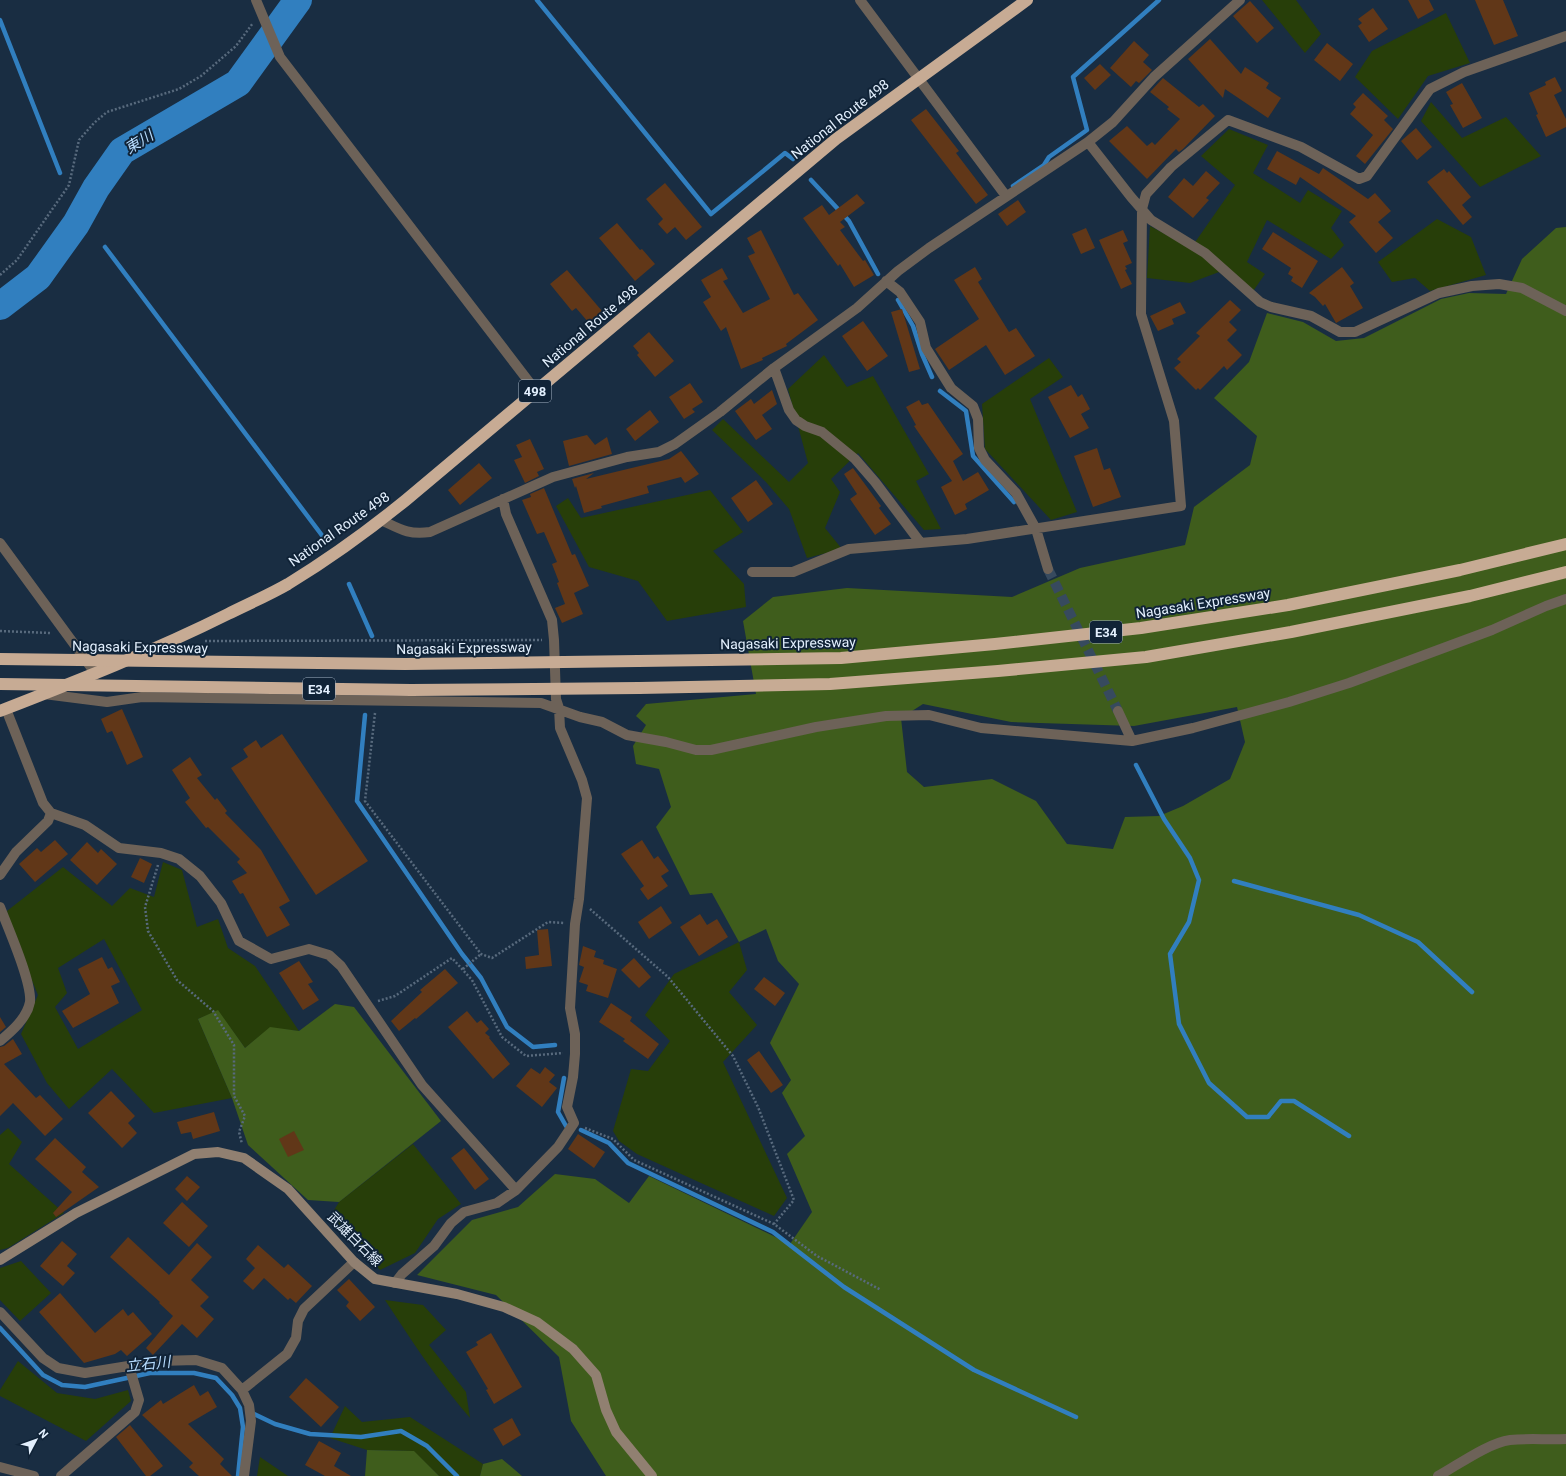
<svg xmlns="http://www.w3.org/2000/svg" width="1566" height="1476" viewBox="0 0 1566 1476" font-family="Roboto,'Noto Sans JP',sans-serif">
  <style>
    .green { fill: #273e09; fill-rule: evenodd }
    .forest { fill: #3f5d1c; fill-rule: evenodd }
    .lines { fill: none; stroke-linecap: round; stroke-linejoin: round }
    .stream { stroke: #317fbf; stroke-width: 4.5 }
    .river { stroke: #317fbf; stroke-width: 28 }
    .building { fill: #613718 }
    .street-tunnel { stroke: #374a5e; stroke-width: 10; stroke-dasharray: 10 5; stroke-linecap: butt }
    .path { stroke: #586a7d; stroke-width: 2.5; stroke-dasharray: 2 2; stroke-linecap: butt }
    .street { stroke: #6d6258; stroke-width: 10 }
    .secondary { stroke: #918071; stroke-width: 10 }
    .highway { stroke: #c7ab94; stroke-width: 12 }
    .highway-bridge { stroke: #c7ab94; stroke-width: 12 }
    .labels { text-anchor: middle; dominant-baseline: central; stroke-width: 4; stroke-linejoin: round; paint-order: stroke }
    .shield { fill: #102337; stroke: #a3b2c2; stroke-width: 1 }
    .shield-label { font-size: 13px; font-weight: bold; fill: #e2effd }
    .street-label { font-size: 14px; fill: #e2effd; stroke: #102337 }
    .water-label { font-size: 15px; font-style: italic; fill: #b6dbfd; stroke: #102337 }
  </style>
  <rect width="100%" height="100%" fill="#192d42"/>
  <!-- green -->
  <path class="green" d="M1262,0H1296L1321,34L1305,53Z
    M1446,13L1470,63L1428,76L1398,119L1355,77L1372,51Z
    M1431,102L1462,138L1506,117L1541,156L1480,187L1421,121Z
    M1229,129L1268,145L1253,173L1300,203L1308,190L1342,211L1331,228L1344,245L1331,259L1267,220L1247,262L1265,274L1249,297L1219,272L1190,283L1147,278L1150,226L1191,248L1235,185L1201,156Z
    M1437,219L1471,237L1486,275L1430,291L1415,278L1392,282L1378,262Z
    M824,355L847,387L873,376L929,474L916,481L941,529L924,530L858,453L831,479L840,492L825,528L842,549L807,558L789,509L766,482L712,430L723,419L789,482L808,463L788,389Z
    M1049,358L1063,377L1030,399L1077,512L1051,520L985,449L982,404Z
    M710,490L743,532L713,551L744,584L746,607L667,621L638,581L589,567L556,506L568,498L581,518Z
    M163,862L182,870L197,927L218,919L228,948L255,966L299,1031L270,1028L245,1048L218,1011L198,1019L232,1098L154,1113L112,1069L69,1109L47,1083L21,1034L38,995L11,930L7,911L63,867L112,906L130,888L154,897ZM104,939L142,1010L78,1049L55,1007L67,993L58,968Z
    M739,942L747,970L729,992L757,1025L723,1062L787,1198L774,1216L637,1154L619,1141L613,1131L631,1069L648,1071L670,1041L645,1015L674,974Z
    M8,1128L22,1142L9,1164L64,1213L8,1248L0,1250V1135Z
    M413,1144L461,1204L438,1219L415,1253L380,1270L330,1217L339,1202Z
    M21,1261L51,1293L20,1321L0,1300V1268Z
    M385,1300L423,1305L446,1330L429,1345L466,1392L470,1418C438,1381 411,1340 385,1300Z
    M18,1361L57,1393L95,1399L128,1390L131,1401L86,1441L0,1396V1390Z
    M345,1406L362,1422L410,1417L483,1464L480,1476H439L413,1451L367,1450L330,1438Z
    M260,1457L288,1476H257Z"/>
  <!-- forest -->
  <path class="forest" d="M1566,227V1476H606L571,1421L559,1357L496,1295L417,1275L472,1220L518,1207L555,1174L595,1179L629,1203L649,1176L790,1244L812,1212L787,1154L805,1136L782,1093L791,1080L770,1043L799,984L778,961L766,929L739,942L712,893L690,895L656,827L671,807L659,769L636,764L633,746L646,725L636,716L646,704L756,694L743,621L773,597L847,588L1012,597L1080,568L1185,545L1194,507L1250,465L1257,436L1214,398L1249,362L1267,313L1303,322L1336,341L1364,338L1441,299L1469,293L1506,294L1522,259L1556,228ZM923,704L1011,722L1134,726L1237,707L1245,742L1230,779L1183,806L1159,816L1125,817L1113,849L1067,844L1036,801L992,779L924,787L907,772L901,718Z
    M335,1004L354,1007L441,1121L339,1202L308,1200L248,1145L232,1098L198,1019L218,1010L245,1048L270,1027L299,1031Z
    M367,1450L414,1451L439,1476H365Z
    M502,1459L522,1476H480L483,1464Z"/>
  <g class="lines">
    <!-- stream -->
    <path class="stream" d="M537,0L711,214L785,153L793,159
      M0,20L60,173
      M811,180L849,221L878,274
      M1013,186L1044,165L1049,157L1087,130L1073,77L1159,0
      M105,247L327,542
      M898,300L913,326L922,354L932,377
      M940,391L966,411L973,456L1014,502
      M349,584L372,636
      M365,715L357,801L462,954L481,978L507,1027L533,1047L555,1045
      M1136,765L1164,819L1190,858L1199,880L1189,922L1170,954L1179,1024L1209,1083L1247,1117H1268L1281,1101H1294L1349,1136
      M1234,881L1359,915L1418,942L1472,992
      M564,1078L558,1112L566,1126
      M581,1130L609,1143L628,1163L773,1232L844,1287L974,1370L1076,1417
      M0,1328L43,1375L62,1385L85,1387L150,1373H194L216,1378L232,1395L240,1408L243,1427L238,1476
      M250,1412L275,1424L310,1434L361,1437L401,1431L427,1446L457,1476"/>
    <!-- river -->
    <path class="river" d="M0,306L38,277L76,224L96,188L122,151L238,83L298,0"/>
  </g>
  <!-- building -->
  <path class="building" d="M1408,0H1429L1434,10L1418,19Z
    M1475,0H1503L1518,36L1494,45Z
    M1250,1L1274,28L1257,43L1233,16Z
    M1373,8L1388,29L1369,42L1358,26L1362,23L1358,19Z
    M1210,39L1241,74L1245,67L1269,83L1266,88L1281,98L1268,118L1225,89L1223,98L1188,59Z
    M1134,41L1149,55L1143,62L1152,70L1139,83L1136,81L1131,87L1110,68Z
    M1327,43L1353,64L1340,81L1314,60Z
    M1100,64L1111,75L1095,90L1084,78Z
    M1555,77L1562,91L1554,95L1566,119V127L1546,137L1536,115L1538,114L1529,93L1546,85L1545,82Z
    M1163,78L1199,107L1203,104L1215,116L1183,149L1179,152L1176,149L1147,179L1109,141L1127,126L1147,146L1152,142L1155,145L1180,119L1167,109L1169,107L1150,92Z
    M1462,83L1482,118L1463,128L1450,105L1453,104L1446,92Z
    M1363,93L1388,116L1384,120L1393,129L1365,164L1356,156L1373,135L1350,114L1356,107L1353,104Z
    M926,109L959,151L956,153L988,195L976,204L911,120Z
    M1416,128L1432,147L1417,160L1401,141Z
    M1277,151L1319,174L1323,168L1368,199L1375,193L1391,211L1378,222L1393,238L1376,253L1349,222L1356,216L1300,177L1296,185L1267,169Z
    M1444,169L1447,173L1449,171L1471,197L1462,205L1472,217L1463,225L1427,182Z
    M1206,171L1220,183L1206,198L1209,200L1193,218L1168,197L1184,178L1193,186Z
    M665,183L702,227L686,240L675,227L667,234L658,224L663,219L646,199Z
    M857,194L865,203L840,222L845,227L840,230L863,261L865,260L874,275L854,287L840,264L838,266L803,218L822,205L829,215Z
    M1018,200L1026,212L1007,226L998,214Z
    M617,223L640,250L642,249L655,264L635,281L599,238Z
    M1086,228L1095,248L1081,254L1072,234Z
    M761,230L794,295L798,293L818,320L786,344L787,346L762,358L763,360L741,369L726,327L721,331L703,302L711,297L701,280L722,268L728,279L723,281L743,313L770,299L748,256L755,253L747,238Z
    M1123,230L1128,241L1123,243L1132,263L1125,266L1127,269L1125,270L1132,284L1121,289L1099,240Z
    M1273,232L1318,261L1302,288L1291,281L1293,277L1288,274L1291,268L1262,249Z
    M975,267L982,279L978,282L1009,332L1016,328L1035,356L1005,375L986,345L949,370L935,349L979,319L954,280Z
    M1342,267L1354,283L1350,286L1363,308L1336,323L1325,304L1323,306L1315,297L1309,293Z
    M567,270L602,311L589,323L576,308L572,311L550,284Z
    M1230,300L1241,310L1229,322L1237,330L1227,340L1242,355L1227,370L1224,366L1200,390L1198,388L1196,390L1174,368L1181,362L1177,359L1200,336L1196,333Z
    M1180,302L1186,313L1172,319L1174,324L1158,331L1150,316Z
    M902,309L920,369L909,372L891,312Z
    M863,321L888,356L867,371L842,336Z
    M649,332L674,361L655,377L637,355L639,353L633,346Z
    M690,383L703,402L692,409L695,412L684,419L669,397Z
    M1071,385L1078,397L1082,394L1090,409L1081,414L1089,428L1070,438L1048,397Z
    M772,390L777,404L762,415L772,429L756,440L735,411L751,399L754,404Z
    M919,400L922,405L928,403L963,454L953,461L963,481L978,472L989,490L965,504L967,509L955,515L941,487L952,481L914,426L916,425L906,407Z
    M650,410L659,422L635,441L626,429Z
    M587,435L595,445L607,437L612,454L569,466L563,441Z
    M530,439L544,469L537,472L539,476L525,483L514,460L522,457L516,445Z
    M1097,448L1104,470L1110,468L1121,497L1093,507L1074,456Z
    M681,451L699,474L685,483L681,477L647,486L649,493L601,506L602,508L584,513L576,486L575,488L572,479L594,473L586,479L669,459Z
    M479,463L492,478L460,505L448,490Z
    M853,468L881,506L879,508L891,524L875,535L850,499L857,494L844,474Z
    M756,480L773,504L748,522L731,498Z
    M544,488L572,555L575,554L589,586L574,593L583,614L562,623L555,608L565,604L557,583L559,582L552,564L557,562L544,532L537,534L522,500L531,497L530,494Z
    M122,709L143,757L127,765L112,731L107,733L101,719Z
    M282,734L368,861L316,895L231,768L248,757L243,749L256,740L261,748Z
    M190,757L202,775L197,778L215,800L217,798L227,811L225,813L261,850L290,901L279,907L290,925L267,937L243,893L240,894L232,881L247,873L237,862L240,859L208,827L206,828L185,802L190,798L172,770Z
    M55,840L68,854L35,882L19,864L37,848L41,852Z
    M642,840L654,859L658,856L669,871L661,876L668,886L648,900L640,889L644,886L621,854Z
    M87,842L98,853L101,849L117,864L97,885L70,860Z
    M140,858L152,864L144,883L131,877Z
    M661,906L672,923L649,939L638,922Z
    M700,914L707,925L717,919L728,937L699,956L680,927Z
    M548,929L552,966L526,969L525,957L539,955L537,930Z
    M583,946L596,951L594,957L604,960L603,964L617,969L608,998L586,991L588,985L579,982L584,967L579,965Z
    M102,957L108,969L112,967L120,982L111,986L119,1003L73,1028L62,1011L90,994L78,969Z
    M634,958L651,977L639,988L621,970Z
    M299,961L313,982L308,984L319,1000L303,1010L279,973Z
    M445,969L458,983L416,1019L415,1018L399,1031L391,1021L422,992L420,990Z
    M764,977L785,993L775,1006L754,989Z
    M611,1003L632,1017L630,1021L659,1044L648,1059L623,1041L625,1039L599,1022Z
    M467,1011L477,1023L481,1020L489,1029L485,1033L490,1037L489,1038L510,1064L493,1079L448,1027Z
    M0,1017L6,1027L0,1032Z
    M13,1039L22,1054L4,1064L36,1098L40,1095L63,1119L45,1136L13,1103L0,1116V1047L4,1046Z
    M759,1051L783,1085L771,1093L747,1060Z
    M545,1067L555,1075L549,1082L557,1088L542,1107L516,1086L531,1068L540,1074Z
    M111,1091L135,1116L128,1123L137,1133L122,1148L88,1113Z
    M214,1112L220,1131L193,1139L191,1132L181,1134L177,1122Z
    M294,1131L304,1150L288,1157L279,1139Z
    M578,1134L605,1152L594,1168L568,1149Z
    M55,1138L86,1167L82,1172L99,1187L56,1217L53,1213L72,1192L35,1159Z
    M464,1148L489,1179L475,1190L451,1158Z
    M187,1176L200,1187L187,1201L175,1189Z
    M182,1202L208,1226L189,1247L163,1223Z
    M128,1237L169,1275L197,1243L212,1257L191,1280L209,1297L200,1306L214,1319L197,1338L182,1324L153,1355L146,1348L173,1316L159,1303L160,1302L110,1257Z
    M62,1241L77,1254L67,1266L75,1273L63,1286L40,1266Z
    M258,1245L284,1268L288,1264L312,1286L296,1303L290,1298L288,1300L264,1278L253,1290L243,1281L255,1268L246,1259Z
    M349,1279L375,1307L360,1321L346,1306L349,1302L337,1290Z
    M60,1293L95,1333L123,1309L128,1316L133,1312L152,1334L127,1356L121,1350L115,1354L84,1363L39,1312Z
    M491,1333L522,1387L494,1404L486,1390L488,1389L466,1352L478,1345L476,1342Z
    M306,1378L339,1407L321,1427L289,1397Z
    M194,1385L200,1396L208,1391L217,1407L188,1424L224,1459L220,1464L232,1476H199L189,1467L193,1463L142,1415L161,1400L163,1404Z
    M512,1418L521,1435L503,1446L493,1429Z
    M130,1425L163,1466L150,1476H146L116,1437Z
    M319,1441L341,1453L334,1466L351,1476H325L305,1465Z"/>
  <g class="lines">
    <!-- street-tunnel -->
    <path class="street-tunnel" d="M1048,569L1118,711"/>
    <!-- path -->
    <path class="path" d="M0,275L17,260L69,185L79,140L94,123L107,112L179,89L201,76L236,46L253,23
      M0,631L50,633
      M205,641L542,640
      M375,713L365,801L481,954L492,958L548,922L564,923
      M158,865L145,907L148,931L177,980L213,1011L234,1045V1096L245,1116L239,1132L242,1144
      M590,909L668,977L733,1056L758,1107L794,1200L774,1224
      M463,969L481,954
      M378,1001L395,996L452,958L472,980L502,1037L526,1056L563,1053
      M585,1128L613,1139L634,1160L774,1224L817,1256L881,1290"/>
    <!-- street -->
    <path class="street" d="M256,0L280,57L536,391
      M860,0L1006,196
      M1088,142L1131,197L1151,220L1205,253L1260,302L1271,307L1311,316L1340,332H1355L1439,293L1472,286L1499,284L1522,288L1566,311
      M886,281L900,292L920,322L926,348L951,388L973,406L978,419L979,448L985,460L1016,493L1036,529L1048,569
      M774,368L789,410L796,420L805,426L822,432L855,459L875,482L920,542
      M381,520C400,529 408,535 430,532L553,477L627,457L659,452L675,444L720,412L774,368L857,308L898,271L929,248L1088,142L1113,122L1154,77L1240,0
      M0,543L96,674
      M752,572H793L849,549L967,539L1181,506L1174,421L1141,314L1142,209L1146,194L1171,167L1228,120L1301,147L1359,179L1367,176L1430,89L1464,72L1566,36
      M44,694L107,702L142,697L541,703L580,717L602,722L627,735L666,742L696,750H711L816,727L886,716L929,715L981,728L1132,741L1193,728L1289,702L1349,683L1492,630L1546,606L1566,599
      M1118,711L1132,741
      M51,813L85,825L119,848L161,853L179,859L200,876L221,903L239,941L271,959L309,949L329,955L341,966L422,1085L516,1190
      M0,875L16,852L48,821L51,813L43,803L6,709
      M0,907C8,928 32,982 30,1002C27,1018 12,1031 0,1041
      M395,1283L402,1274L434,1246L451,1223L464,1212L497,1203L516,1190L558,1147L574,1123L567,1107L573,1077L575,1054V1034L570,1008L575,924L579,899L587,798L582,780L560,728L559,708L556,699L554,640L552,620L506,514L503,499
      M0,1312L43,1358L58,1368L85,1373L159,1361L196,1360L222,1368L242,1390L287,1354L296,1338L298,1321L304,1309L354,1262
      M242,1390L249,1405L251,1421L244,1476
      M0,1467L34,1476
      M61,1476L135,1412L139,1400L129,1366
      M1438,1476C1458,1465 1488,1443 1510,1440C1529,1438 1547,1440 1566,1439"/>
    <!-- secondary -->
    <path class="secondary" d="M0,1260L76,1213L194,1154L218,1152L244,1158L288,1189L354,1262L375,1279L457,1294L504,1307L537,1322L573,1349L596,1375L606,1410L616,1432L652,1476"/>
    <!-- highway -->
    <path class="highway" d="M638,661L841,658L995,644L1141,628L1288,605L1460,570L1566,544
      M639,688L830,684L998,671L1146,657L1291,632L1470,596L1566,572
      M0,711C77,681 154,651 228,614C248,604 269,595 288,584C329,559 369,530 406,500L836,139L1027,0"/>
    <!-- highway-bridge -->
    <path class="highway-bridge" d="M0,659L405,664L638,661
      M0,684L411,690L639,688"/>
  </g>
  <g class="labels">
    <!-- shield labels -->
    <g class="shield">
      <rect x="519" y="380" width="32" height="22" rx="3"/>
      <rect x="1090" y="621" width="32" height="22" rx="3"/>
      <rect x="303" y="678" width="32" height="22" rx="3"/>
    </g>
    <g class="shield-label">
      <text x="535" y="391">498</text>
      <text x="1106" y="632">E34</text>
      <text x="319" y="689">E34</text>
    </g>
    <!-- street labels -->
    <g class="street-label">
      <text transform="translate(840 119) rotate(-38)">National Route 498</text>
      <text transform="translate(590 326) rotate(-40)">National Route 498</text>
      <text transform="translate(339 529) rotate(-35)">National Route 498</text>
      <text transform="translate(1203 603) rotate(-9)">Nagasaki Expressway</text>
      <text transform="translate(788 643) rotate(-1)">Nagasaki Expressway</text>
      <text transform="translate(140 647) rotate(1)">Nagasaki Expressway</text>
      <text transform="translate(464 648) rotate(-1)">Nagasaki Expressway</text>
      <text transform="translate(355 1239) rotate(45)">武雄白石線</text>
    </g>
    <!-- water labels -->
    <g class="water-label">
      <text transform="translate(139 142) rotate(-32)">東川</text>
      <text transform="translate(148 1364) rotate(-6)">立石川</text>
    </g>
  </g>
  <!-- north arrow -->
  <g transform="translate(36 1440) rotate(49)" stroke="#102337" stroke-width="3" paint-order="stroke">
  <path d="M0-3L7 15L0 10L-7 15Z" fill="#e2effd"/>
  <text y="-6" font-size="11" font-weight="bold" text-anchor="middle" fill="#e2effd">N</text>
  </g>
</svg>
